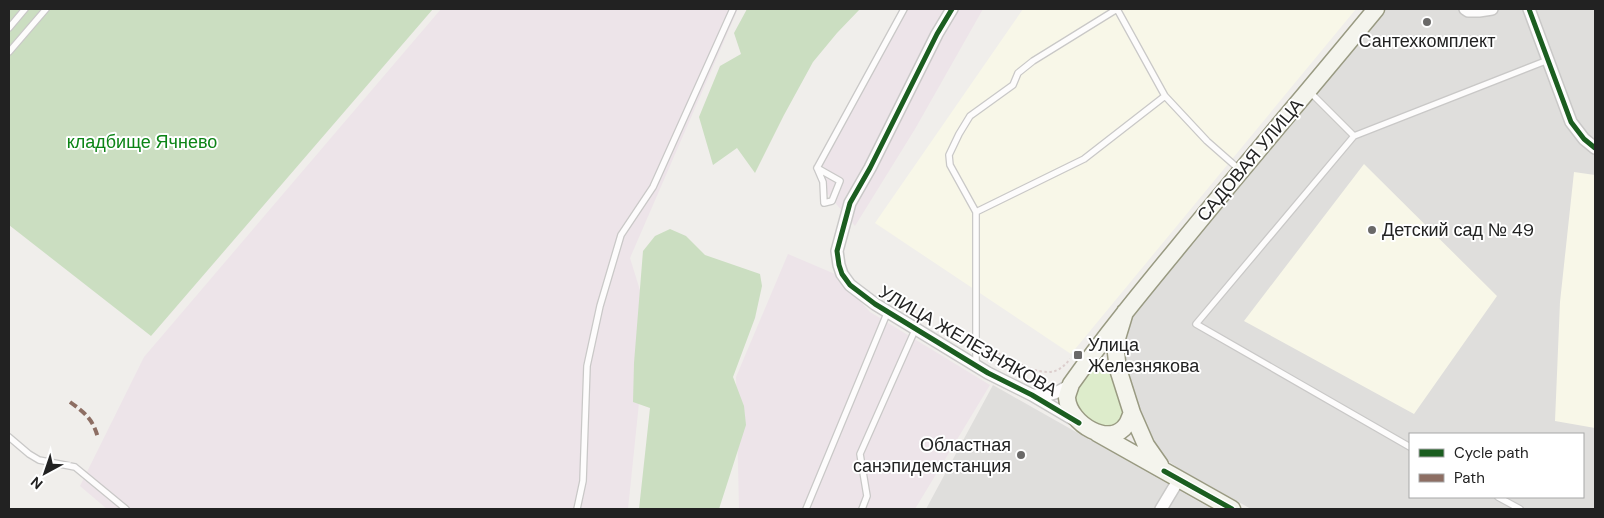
<svg xmlns="http://www.w3.org/2000/svg" width="1604" height="518" viewBox="0 0 1604 518" font-family="'DM Sans',sans-serif">
  <style>
    .residential { fill: #dfdedc; fill-rule: evenodd }
    .industrial { fill: #ede4e9 }
    .education { fill: #f8f7e8 }
    .grass { fill: #ddeccb }
    .forest { fill: #cbdec1 }
    .lines { fill: none; stroke-linecap: round; stroke-linejoin: round }
    .lane-casing { stroke: #c9c8c7; stroke-width: 8 }
    .street-casing { stroke: #c9c8c7; stroke-width: 14 }
    .secondary-casing { stroke: #999a82; stroke-width: 19 }
    .path { stroke: #dccecd; stroke-width: 2; stroke-dasharray: 2.5 2.5; stroke-linecap: butt }
    .lane { stroke: #fdfcfc; stroke-width: 5.5 }
    .street { stroke: #fdfcfc; stroke-width: 11 }
    .secondary { stroke: #f4f4ed; stroke-width: 16 }
    .quiet { stroke: #8d6e63; stroke-width: 4; stroke-dasharray: 8 4; stroke-linecap: butt }
    .cycleway-casing { stroke: #fff; stroke-width: 8 }
    .cycleway { stroke: #1b5e20; stroke-width: 5 }
    .poi-dot { fill: #6a6968; stroke: #fff; stroke-width: 2 }
    .labels { text-anchor: middle; dominant-baseline: central; stroke-width: 4; stroke-linejoin: round; paint-order: stroke }
    .poi-label { font-size: 18px; fill: #222; stroke: #fff; text-anchor: start }
    .park-label { font-size: 18px; fill: #0c8416; stroke: #fff }
    .street-label { font-size: 18px; fill: #222; stroke: #fff }
  </style>
  <rect width="100%" height="100%" fill="#f0eeeb"/>
  <!-- residential -->
  <path class="residential" d="M1381,9H1595V509H1251L1178,468L1154,451L1124,377L1122,342L1129,314ZM1410,434H1583V497H1410Z
    M993,385L1212,509H926Z"/>
  <!-- industrial -->
  <path class="industrial" d="M441,9H738L630,258L648,316L628,509H107L80,486L144,357Z
    M902,9H983L915,129L855,226L826,192L816,165L895,19Z
    M788,254L835,274L870,312L990,385L915,509H739L736,377Z"/>
  <!-- education -->
  <path class="education" d="M1023,9H1356L1071,354L875,223Z
    M1364,164L1497,296L1414,414L1244,321Z
    M1574,172L1595,175V428L1555,421L1560,302Z"/>
  <!-- grass -->
  <path class="grass" d="M1096,366H1103L1111,372L1125,413C1112,443 1072,419 1074,397C1074,390 1079,384 1082,379C1086,373 1089,369 1096,366Z"/>
  <!-- forest -->
  <path class="forest" d="M9,9H433L151,336L9,225Z
    M747,9H860L837,33L813,62L784,115L755,173L737,148L713,165L699,117L720,66L741,54L734,33Z
    M670,229L686,236L705,255L760,274L762,286L755,318L733,377L744,406L746,425L719,509H639L650,408L633,402L634,363L643,251L655,236Z"/>
  <g class="lines">
    <defs>
      <path id="lane" d="M9,28L25,9
        M9,52L46,9
        M1310,92L1354,136
        M817,168L904,9
        M817,168L840,181L832,201L824,203L823,182Z
        M976,212L950,165L949,155L959,134L970,116L1013,85L1018,73L1033,61L1117,9L1165,96L1207,141L1240,170
        M976,366V212L1084,159L1165,96
        M9,437L29,454L39,460L75,467L126,509
        M1410,447L1196,324L1354,136L1548,60
        M1498,497L1520,509
        M577,509L583,481L587,366L600,306L621,235L653,187L733,9
        M806,509L888,311
        M862,509L867,496L860,454L915,330"/>
      <path id="street" d="M952,9L937,34L870,168L850,203L837,251L839,265L842,274L850,285L875,304L988,373L1032,395L1076,421
        M1465,9L1468,11H1479L1492,9
        M1529,9L1571,122L1584,139L1595,148
        M1034,395C1051,396 1058,393 1071,384
        M1161,509L1179,479"/>
      <path id="secondary" d="M1125,312L1115,345L1118,369L1132,413C1130,416 1129,421 1127,424C1111,449 1069,424 1067,398C1067,394 1070,388 1071,384C1105,336 1142,291 1179,246C1244,166 1311,88 1376,9
        M1132,413L1146,445L1160,465
        M1097,433L1232,509"/>
    </defs>
    <!-- lane casing -->
    <use href="#lane" class="lane-casing"/>
    <!-- street casing -->
    <use href="#street" class="street-casing"/>
    <!-- secondary casing -->
    <use href="#secondary" class="secondary-casing"/>
    <!-- path -->
    <path class="path" d="M985,346C1003,355 1036,377 1055,371C1061,369 1066,364 1070,359"/>
    <!-- lane -->
    <use href="#lane" class="lane"/>
    <!-- street -->
    <use href="#street" class="street"/>
    <!-- secondary -->
    <use href="#secondary" class="secondary"/>
    <!-- quiet -->
    <path class="quiet" d="M70,402C85,413 93,419 98,438"/>
    <defs>
      <path id="cycleway" d="M952,9L937,34L870,168L850,203L837,251L839,265L842,274L850,285L875,304L988,373L1032,395L1079,423
        M1529,9L1571,122L1584,139L1595,148
        M1164,471L1232,509"/>
    </defs>
    <!-- cycleway casing -->
    <use href="#cycleway" class="cycleway-casing"/>
    <!-- cycleway -->
    <use href="#cycleway" class="cycleway"/>
  </g>
  <!-- markers -->
  <g class="poi-dot">
    <circle cx="1427" cy="22" r="5"/>
    <circle cx="1372" cy="230" r="5"/>
    <rect x="1073" y="350" width="10" height="10" rx="2.5"/>
    <circle cx="1021" cy="455" r="5"/>
  </g>
  <g class="labels">
    <!-- poi labels -->
    <g class="poi-label">
      <text x="1427" y="41" text-anchor="middle">Сантехкомплект</text>
      <text x="1382" y="230">Детский сад № 49</text>
      <text x="1088" y="345">Улица<tspan x="1088" dy="21">Железнякова</tspan></text>
      <text x="1011" y="445" text-anchor="end">Областная<tspan x="1011" dy="21">санэпидемстанция</tspan></text>
    </g>
    <!-- park labels -->
    <g class="park-label">
      <text x="142" y="142">кладбище Ячнево</text>
    </g>
    <!-- street labels -->
    <g class="street-label">
      <text transform="translate(1250 160) rotate(-50)">САДОВАЯ УЛИЦА</text>
      <text transform="translate(968 341) rotate(30)">УЛИЦА ЖЕЛЕЗНЯКОВА</text>
    </g>
  </g>
  <!-- border -->
  <rect width="1604" height="518" fill="none" stroke="#222222" stroke-width="20"/>
  <!-- legend -->
  <rect x="1409" y="433" width="175" height="65" fill="#ffffff" stroke="#a7a7a7"/>
  <rect x="1419" y="449" width="25" height="8" fill="#1b5e20" stroke="#a7a7a7"/>
  <text x="1454" y="458" font-size="15" fill="#222222">Cycle path</text>
  <rect x="1419" y="474" width="25" height="8" fill="#8d6e63" stroke="#a7a7a7"/>
  <text x="1454" y="483" font-size="15" fill="#222222">Path</text>
  <!-- north arrow -->
  <g transform="translate(45 473) rotate(220)" stroke="#ffffff" stroke-width="4" paint-order="stroke">
  <path d="M0-4L9 19L0 12L-9 19Z" fill="#222222"/>
  <text y="-8" font-size="14" font-weight="bold" text-anchor="middle" fill="#222222">N</text>
  </g>
</svg>
